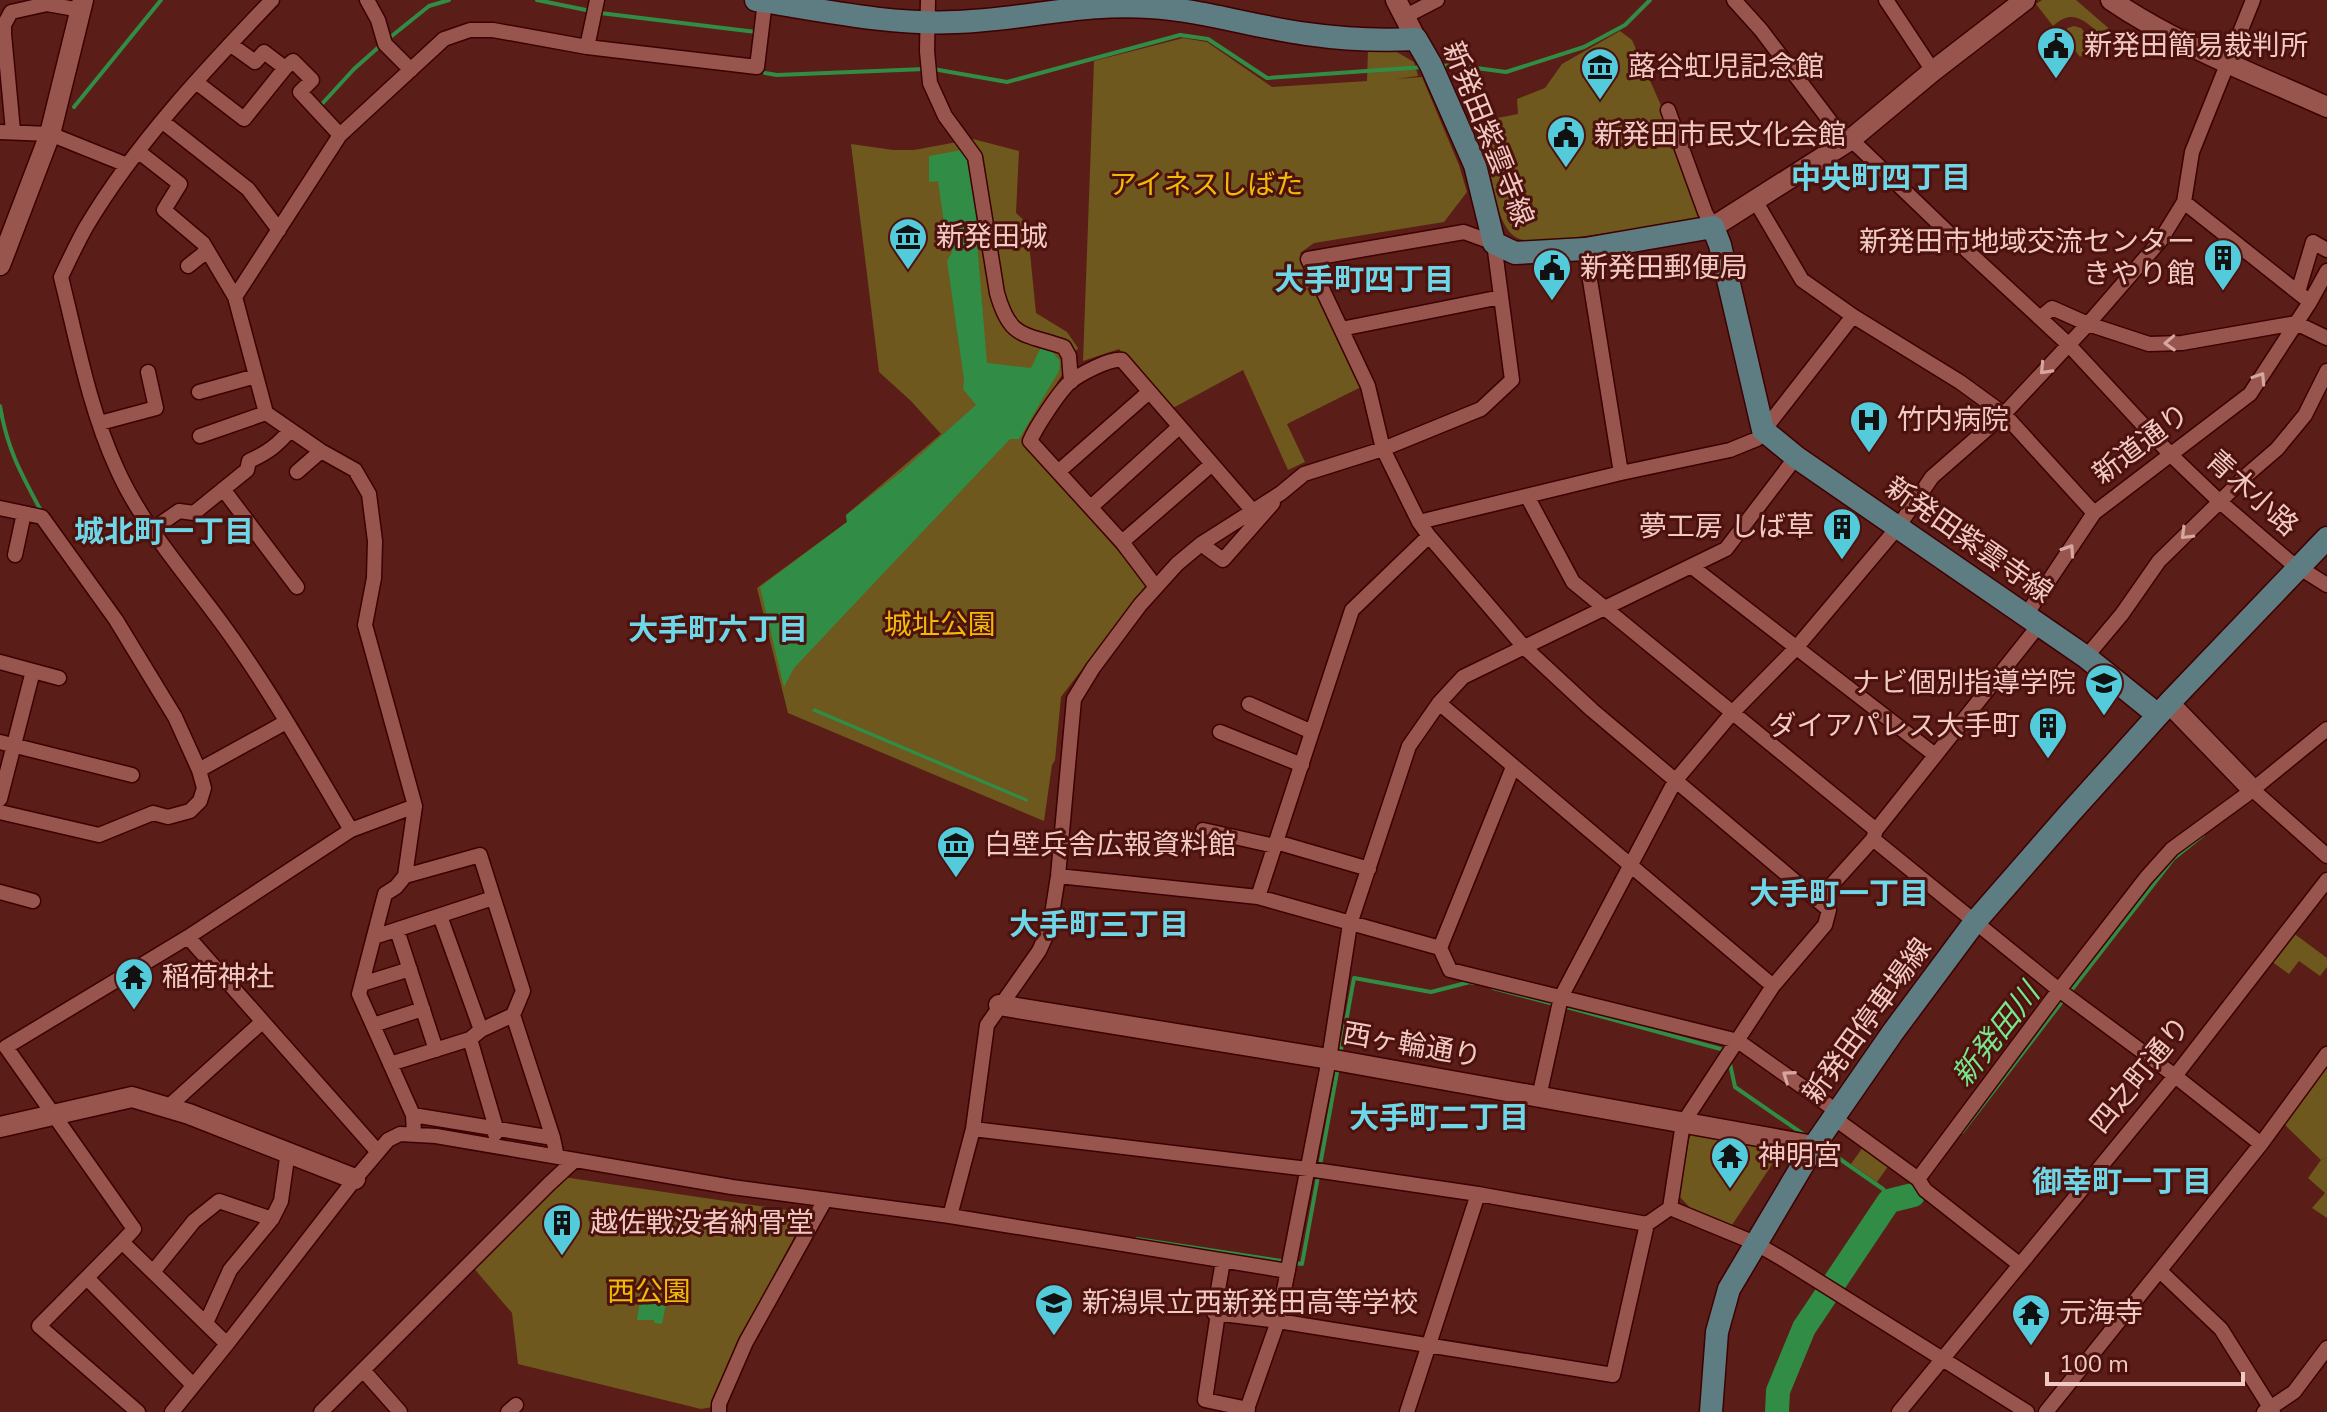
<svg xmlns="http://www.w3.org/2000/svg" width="2327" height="1412" viewBox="0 0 2327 1412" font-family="'Nunito Sans','Noto Sans JP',sans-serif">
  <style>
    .green { fill: #6e581d }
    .forest { fill: #6f581d }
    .water { fill: #318c46 }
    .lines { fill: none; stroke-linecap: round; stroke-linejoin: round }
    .stream { stroke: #318c46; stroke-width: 4 }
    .river { stroke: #318c46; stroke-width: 24 }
    .street-casing { stroke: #3c0102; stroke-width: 17 }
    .secondary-casing { stroke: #3c0102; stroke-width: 23 }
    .primary-casing { stroke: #3c0102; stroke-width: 25 }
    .street { stroke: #98554d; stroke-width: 14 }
    .secondary { stroke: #98554d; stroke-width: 20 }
    .primary { stroke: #5e7d82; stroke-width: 22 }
    .oneway { stroke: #d6a6a0 }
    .labels { text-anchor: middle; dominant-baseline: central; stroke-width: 6; stroke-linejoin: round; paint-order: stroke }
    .poi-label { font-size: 28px; fill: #f0c9c3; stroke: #4e120e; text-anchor: start }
    .street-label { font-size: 28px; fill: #f0c9c3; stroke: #4e120e }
    .park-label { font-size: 28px; fill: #efbb07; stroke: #4e120e }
    .neighbourhood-label { font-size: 30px; font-weight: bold; fill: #6dd7e7; stroke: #4e120e }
    .water-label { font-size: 30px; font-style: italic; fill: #76e88b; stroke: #4e120e }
  </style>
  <rect width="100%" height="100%" fill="#5a1d18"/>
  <!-- green -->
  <path class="green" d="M2042,0H2076L2113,32L2105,38C2086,23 2075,6 2053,26L2036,4Z
    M2074,26L2081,28L2095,45L2080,57L2064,36L2063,32L2068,28Z
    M1620,31L1632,40L1663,110L1701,219L1545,242C1534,242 1523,242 1514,236C1495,222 1492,176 1487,153L1491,152L1487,120L1518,114L1517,99L1545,88L1562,64Z
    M1183,38L1207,42L1272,87L1367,81L1368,49L1395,51L1414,62L1418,76L1396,79L1422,77L1459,165L1467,192L1444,222L1314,243L1300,253L1365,385L1287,424L1305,462L1288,470L1243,370L1173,408L1119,349L1083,361L1094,61Z
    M973,139L1019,151L1016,213L1027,223L1036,313L1067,332L1078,348L1022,441L1147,584L1061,697L1055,760L1052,765L1044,821L788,713L757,588L847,522L846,515L941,434L911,401L879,372L851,144L893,150H914Z
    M2292,932L2327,958V967L2320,976L2299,961L2289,974L2271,961Z
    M1863,1147L1889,1165L1877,1182L1851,1164Z
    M2327,1157V1218L2312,1208L2325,1193L2308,1178L2321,1160Z
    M563,1177L807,1213L749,1322L716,1395L713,1407L701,1409L518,1364L512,1313L472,1266Z"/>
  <!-- forest -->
  <path class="forest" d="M2327,1063V1157L2321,1160L2282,1122Z
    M1691,1130L1781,1151L1728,1231L1698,1216L1678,1195Z"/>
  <!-- water -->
  <path class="water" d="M962,150L969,161L981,238L977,243L987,363L1031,368L1041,347L1050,349L1060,361L1059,371L1019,439H1010L794,668L784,687L760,587L847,522L846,515L901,472L976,405L963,389L964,380L947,261L952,252L951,246L946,237L938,181L929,182V156Z
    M814,708L1028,799L1027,802L812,711Z
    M641,1294L657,1299L658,1297L667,1298L662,1324L654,1323V1320H637Z"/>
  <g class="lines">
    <!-- stream -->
    <path class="stream" d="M537,0L591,11
      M600,13L756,32
      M388,39L429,6L449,0
      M1441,66L1454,65L1506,72L1584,47L1625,25L1650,0
      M933,69L1007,82L1180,35L1208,39L1267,78L1424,67
      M765,73L777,75L925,69
      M321,105L354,69L381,45
      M74,107L161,0
      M0,406C7,448 20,472 40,509
      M1493,988L1554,1004
      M2070,992L2173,859L2203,835
      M1563,1006L1728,1051
      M1340,1055L1354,978L1431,992L1470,982L1473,983
      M1729,1059L1735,1087L1806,1136
      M1962,1132L2064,999
      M1824,1148L1883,1189L1889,1201
      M1913,1195L1920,1186
      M1137,1239L1302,1264L1338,1067"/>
    <!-- river -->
    <path class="river" d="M1777,1412L1778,1391L1804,1328L1889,1201L1913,1195"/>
    <defs>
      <path id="street" d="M272,0C205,70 136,143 86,227C77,243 69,260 61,277C77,341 89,408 117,469C144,530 195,584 233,639C276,700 313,766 351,830
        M367,0L378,20L385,44L411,70
        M928,0L927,51L930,83L945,116L975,157L997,293C1010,339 1023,333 1064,347L1069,356L1071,382
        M1734,0L1761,30L1833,125L1860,148L1962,246L2068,344L2171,455L2219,501L2289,561L2327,585
        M1886,0L1933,71
        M1404,17L1437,0
        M230,44L255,62L264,52L285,68L293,61L312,80L300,92L340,135
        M587,47L597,0
        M196,82L244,119L285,68
        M1668,110L1705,212L1713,227
        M163,122L248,189L279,230
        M13,131L4,34V25L11,12L47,4L81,10
        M0,132L50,134L127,165
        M139,152L180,184L164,210L203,243L235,297
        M1756,202L1802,280L1853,316L1960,382L2004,414L2094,513
        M2184,202L2310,302
        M1585,249L1621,473
        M188,266L207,251
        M2298,292L2313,242L2327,250
        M2040,318L2052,308L2088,324L2149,344L2182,343L2296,323L2327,338
        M1341,329L1501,297
        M199,392L256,376
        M100,423L156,408L148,372
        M200,436L266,413
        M297,472L321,451
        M1058,472L1149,392
        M223,489L297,587
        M1527,496L1573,582L1876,830
        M1091,507L1179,427
        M0,508L42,517L116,620L175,717L199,770L204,788L200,801L190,811L168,817L153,813L99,835L0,812
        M1419,522L1621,473L1730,450L1757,439L1853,316
        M153,529L179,511L194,513L247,470L249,461C267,453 278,445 290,430
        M1122,542L1212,464
        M1201,544L1223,560L1273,503
        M15,555L24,513
        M1691,566L1935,755
        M1156,587L1122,542L1030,441C1036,427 1059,392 1070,382C1080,374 1110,358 1122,360L1252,510
        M2026,615L2094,513L2250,394L2310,302L2327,271
        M2086,657L2122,614L2159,561L2248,474L2277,449L2305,415L2327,371
        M0,662L59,678
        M1439,703L1773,986
        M1249,704L1312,732
        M1220,732L1302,765
        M0,742L132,775
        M199,770L286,722
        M2252,789L2327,856
        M0,799L33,671
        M1203,830L1275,846
        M1873,839L2059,990L2175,1076L2261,1144
        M1276,842L1369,869
        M405,876L480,855L523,991L513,1015L553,1138L557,1157
        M1058,876L1258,897L1440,948L1450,970L1738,1041L1838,1112
        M0,892L33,901
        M1258,897L1352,610L1429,536
        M1818,900L1873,839L1876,830L2039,625
        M440,916L481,1030
        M397,930L436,1050
        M188,937L378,1152
        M374,937L493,898
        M1440,948L1513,767
        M362,984L410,969
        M373,1025L423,1009
        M470,1039L496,1128L495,1134
        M390,1064L470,1039L481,1030L513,1015
        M1539,1097L1561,997L1675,781L1733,712L1796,648L1898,527L1932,477L2004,414L2088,324L2160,241L2184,202L2192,152L2253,0
        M168,1107L262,1022
        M413,1115L553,1138
        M1834,1118L1918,1179L1925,1190L2019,1264
        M973,1129L1308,1169L1478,1194L1647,1224L1670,1208L1755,1243L1786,1261L2027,1412
        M414,1133L413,1115L359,994L385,894L396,887L405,876L415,806L365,625L374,578L375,541L369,494L355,470L321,451L266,413L235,297L340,135L444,39L470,30H493L587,47L757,67L765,1
        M1918,1179L2059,990L2146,878L2172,849L2246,795L2327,729
        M950,1216L1288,1271
        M122,1242L39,1326L138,1412
        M1223,1261L1214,1313L1278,1321L1613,1375L1647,1224
        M2160,1271L2221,1329L2273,1412
        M153,1272L194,1221L219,1201L272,1219
        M87,1278L193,1385
        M1218,1313L1205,1400L1248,1409
        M206,1323L230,1270L272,1219L281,1201L288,1151
        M227,1344L122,1242L134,1229L6,1047L188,937L351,830L415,806
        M363,1370L400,1412
        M172,1412L227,1344L355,1179L388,1140L400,1134L436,1136L732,1187L950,1216L973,1129L987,1025L1039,951L1050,927L1058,876L1074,699L1093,668L1140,605L1177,564L1201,544L1281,493L1304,474L1383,449L1481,409L1512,380L1494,243L1464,232L1308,259L1368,386L1383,449L1419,522L1429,536L1524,647L1592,710L1829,910L1825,925L1773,986L1683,1123L1670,1208
        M321,1412L549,1184L575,1160
        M508,1412L516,1405
        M719,1412V1404L746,1342L825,1200
        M1246,1412L1278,1321L1329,1059L1350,924L1409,746L1439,703L1463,677L1726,549L1796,457
        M1407,1412L1478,1194
        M1899,1412L2175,1076L2327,880
        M2046,1412L2261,1144L2327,1054
        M2264,1412L2294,1392L2327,1348"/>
      <path id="secondary" d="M1396,0L1416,39
        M2111,0C2177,45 2254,74 2327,107
        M1713,227L1850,140L1933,71L2025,0
        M0,265L50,134L83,0
        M2169,703L2252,789
        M999,1005L1329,1059L1814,1146
        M0,1127L132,1097L189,1114L355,1179"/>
      <path id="primary" d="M756,0C822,10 889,25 956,22C1021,20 1084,2 1150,7C1203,10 1254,27 1307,34C1342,39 1380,41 1416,39L1431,65L1475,165L1494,243L1515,253L1585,249L1713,227L1720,245L1763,430L1796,457L2086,657L2158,715
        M1711,1412L1717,1332L1729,1289L1814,1146L1893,1032L1974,923L2070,813L2169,703L2327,538"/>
    </defs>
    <!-- street casing -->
    <use href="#street" class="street-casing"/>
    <!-- secondary casing -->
    <use href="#secondary" class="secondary-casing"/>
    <!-- primary casing -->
    <use href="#primary" class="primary-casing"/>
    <!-- street -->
    <use href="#street" class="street"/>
    <!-- secondary -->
    <use href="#secondary" class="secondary"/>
    <!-- primary -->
    <use href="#primary" class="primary"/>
  </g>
  <!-- one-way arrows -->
  <defs><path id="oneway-chevron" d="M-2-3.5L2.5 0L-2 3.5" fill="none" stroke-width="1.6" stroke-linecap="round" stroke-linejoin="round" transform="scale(2)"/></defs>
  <g class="oneway">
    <use href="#oneway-chevron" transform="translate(2170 343) rotate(178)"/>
    <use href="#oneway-chevron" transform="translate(2045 369) rotate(133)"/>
    <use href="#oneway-chevron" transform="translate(2260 378) rotate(-57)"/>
    <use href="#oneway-chevron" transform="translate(2186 534) rotate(135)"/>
    <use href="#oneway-chevron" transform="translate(2069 550) rotate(-56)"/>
    <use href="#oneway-chevron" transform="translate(1788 1076) rotate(-145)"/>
  </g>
  <!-- icons -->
  <defs>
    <symbol id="civic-pin" viewBox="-11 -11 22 30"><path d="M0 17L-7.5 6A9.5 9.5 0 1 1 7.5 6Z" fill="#53cbdb" stroke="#4e120e"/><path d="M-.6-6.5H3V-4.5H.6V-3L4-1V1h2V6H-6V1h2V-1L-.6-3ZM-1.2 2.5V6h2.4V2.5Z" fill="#111"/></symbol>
    <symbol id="museum-pin" viewBox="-11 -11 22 30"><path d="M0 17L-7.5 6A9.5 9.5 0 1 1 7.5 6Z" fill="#53cbdb" stroke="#4e120e"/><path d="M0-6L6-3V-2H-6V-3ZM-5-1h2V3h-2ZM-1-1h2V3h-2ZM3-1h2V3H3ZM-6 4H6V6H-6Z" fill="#111"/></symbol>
    <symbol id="building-pin" viewBox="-11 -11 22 30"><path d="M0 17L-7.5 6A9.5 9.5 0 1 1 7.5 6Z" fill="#53cbdb" stroke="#4e120e"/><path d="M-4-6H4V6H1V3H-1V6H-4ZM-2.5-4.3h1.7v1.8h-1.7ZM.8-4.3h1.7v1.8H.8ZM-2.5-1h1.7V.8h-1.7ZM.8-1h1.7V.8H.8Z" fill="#111"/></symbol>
    <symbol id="hospital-pin" viewBox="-11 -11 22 30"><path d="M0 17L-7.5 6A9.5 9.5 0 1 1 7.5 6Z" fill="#53cbdb" stroke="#4e120e"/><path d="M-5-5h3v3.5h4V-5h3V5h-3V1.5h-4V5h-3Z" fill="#111"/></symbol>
    <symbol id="school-pin" viewBox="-11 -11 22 30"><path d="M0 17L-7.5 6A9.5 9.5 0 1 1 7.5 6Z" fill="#53cbdb" stroke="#4e120e"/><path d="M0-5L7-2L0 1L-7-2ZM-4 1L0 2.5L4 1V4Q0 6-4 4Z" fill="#111"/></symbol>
    <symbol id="temple-pin" viewBox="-11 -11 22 30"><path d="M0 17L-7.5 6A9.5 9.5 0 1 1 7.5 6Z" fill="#53cbdb" stroke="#4e120e"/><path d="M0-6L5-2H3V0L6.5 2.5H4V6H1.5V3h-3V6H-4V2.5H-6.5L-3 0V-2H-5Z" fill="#111"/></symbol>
  </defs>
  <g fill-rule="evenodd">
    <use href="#civic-pin" x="2034" y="24" width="44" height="60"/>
    <use href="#museum-pin" x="1578" y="45" width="44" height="60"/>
    <use href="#civic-pin" x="1544" y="113" width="44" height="60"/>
    <use href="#museum-pin" x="886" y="215" width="44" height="60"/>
    <use href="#building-pin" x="2201" y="236" width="44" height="60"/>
    <use href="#civic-pin" x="1530" y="246" width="44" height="60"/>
    <use href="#hospital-pin" x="1847" y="398" width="44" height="60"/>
    <use href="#building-pin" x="1820" y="505" width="44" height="60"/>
    <use href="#school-pin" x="2082" y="661" width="44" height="60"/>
    <use href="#building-pin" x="2026" y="704" width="44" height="60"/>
    <use href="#museum-pin" x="934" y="823" width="44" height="60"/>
    <use href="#temple-pin" x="112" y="955" width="44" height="60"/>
    <use href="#temple-pin" x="1708" y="1134" width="44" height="60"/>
    <use href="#building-pin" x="540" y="1201" width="44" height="60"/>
    <use href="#school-pin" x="1032" y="1281" width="44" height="60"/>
    <use href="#temple-pin" x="2009" y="1291" width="44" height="60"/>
  </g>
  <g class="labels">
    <!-- poi labels -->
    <g class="poi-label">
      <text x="2084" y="46">新発田簡易裁判所</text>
      <text x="1628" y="67">蕗谷虹児記念館</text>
      <text x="1594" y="135">新発田市民文化会館</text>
      <text x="936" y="237">新発田城</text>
      <text x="2195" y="242" text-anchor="end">新発田市地域交流センター<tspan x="2195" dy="32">きやり館</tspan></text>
      <text x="1580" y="268">新発田郵便局</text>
      <text x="1897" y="420">竹内病院</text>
      <text x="1814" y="527" text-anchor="end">夢工房 しば草</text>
      <text x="2076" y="683" text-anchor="end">ナビ個別指導学院</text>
      <text x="2020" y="726" text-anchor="end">ダイアパレス大手町</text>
      <text x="984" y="845">白壁兵舎広報資料館</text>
      <text x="162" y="977">稲荷神社</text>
      <text x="1758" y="1156">神明宮</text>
      <text x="590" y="1223">越佐戦没者納骨堂</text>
      <text x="1082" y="1303">新潟県立西新発田高等学校</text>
      <text x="2059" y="1313">元海寺</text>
    </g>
    <!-- street labels -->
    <g class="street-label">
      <text transform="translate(1488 134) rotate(68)">新発田紫雲寺線</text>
      <text transform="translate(2141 444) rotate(-37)">新道通り</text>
      <text transform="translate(2252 493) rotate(42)">青木小路</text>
      <text transform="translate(1969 540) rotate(35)">新発田紫雲寺線</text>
      <text transform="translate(1867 1021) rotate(-54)">新発田停車場線</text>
      <text transform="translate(1412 1045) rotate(10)">西ヶ輪通り</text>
      <text transform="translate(2140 1075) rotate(-51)">四之町通り</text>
    </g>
    <!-- park labels -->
    <g class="park-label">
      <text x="1206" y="185">アイネスしばた</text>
      <text x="940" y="625">城址公園</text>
      <text x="649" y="1292">西公園</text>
    </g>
    <!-- neighbourhood labels -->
    <g class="neighbourhood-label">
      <text x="1881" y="178">中央町四丁目</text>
      <text x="1364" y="280">大手町四丁目</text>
      <text x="164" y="532">城北町一丁目</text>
      <text x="718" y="630">大手町六丁目</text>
      <text x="1839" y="894">大手町一丁目</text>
      <text x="1099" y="925">大手町三丁目</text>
      <text x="1439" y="1118">大手町二丁目</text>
      <text x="2122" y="1182">御幸町一丁目</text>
    </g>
    <!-- water labels -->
    <g class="water-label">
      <text transform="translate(1996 1035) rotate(-52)">新発田川</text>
    </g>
  </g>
  <!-- scale -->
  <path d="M2047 1372v12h196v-12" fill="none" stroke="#f0c9c3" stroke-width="4"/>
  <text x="2059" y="1372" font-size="24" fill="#f0c9c3" stroke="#4e120e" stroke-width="6" paint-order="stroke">100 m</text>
</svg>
